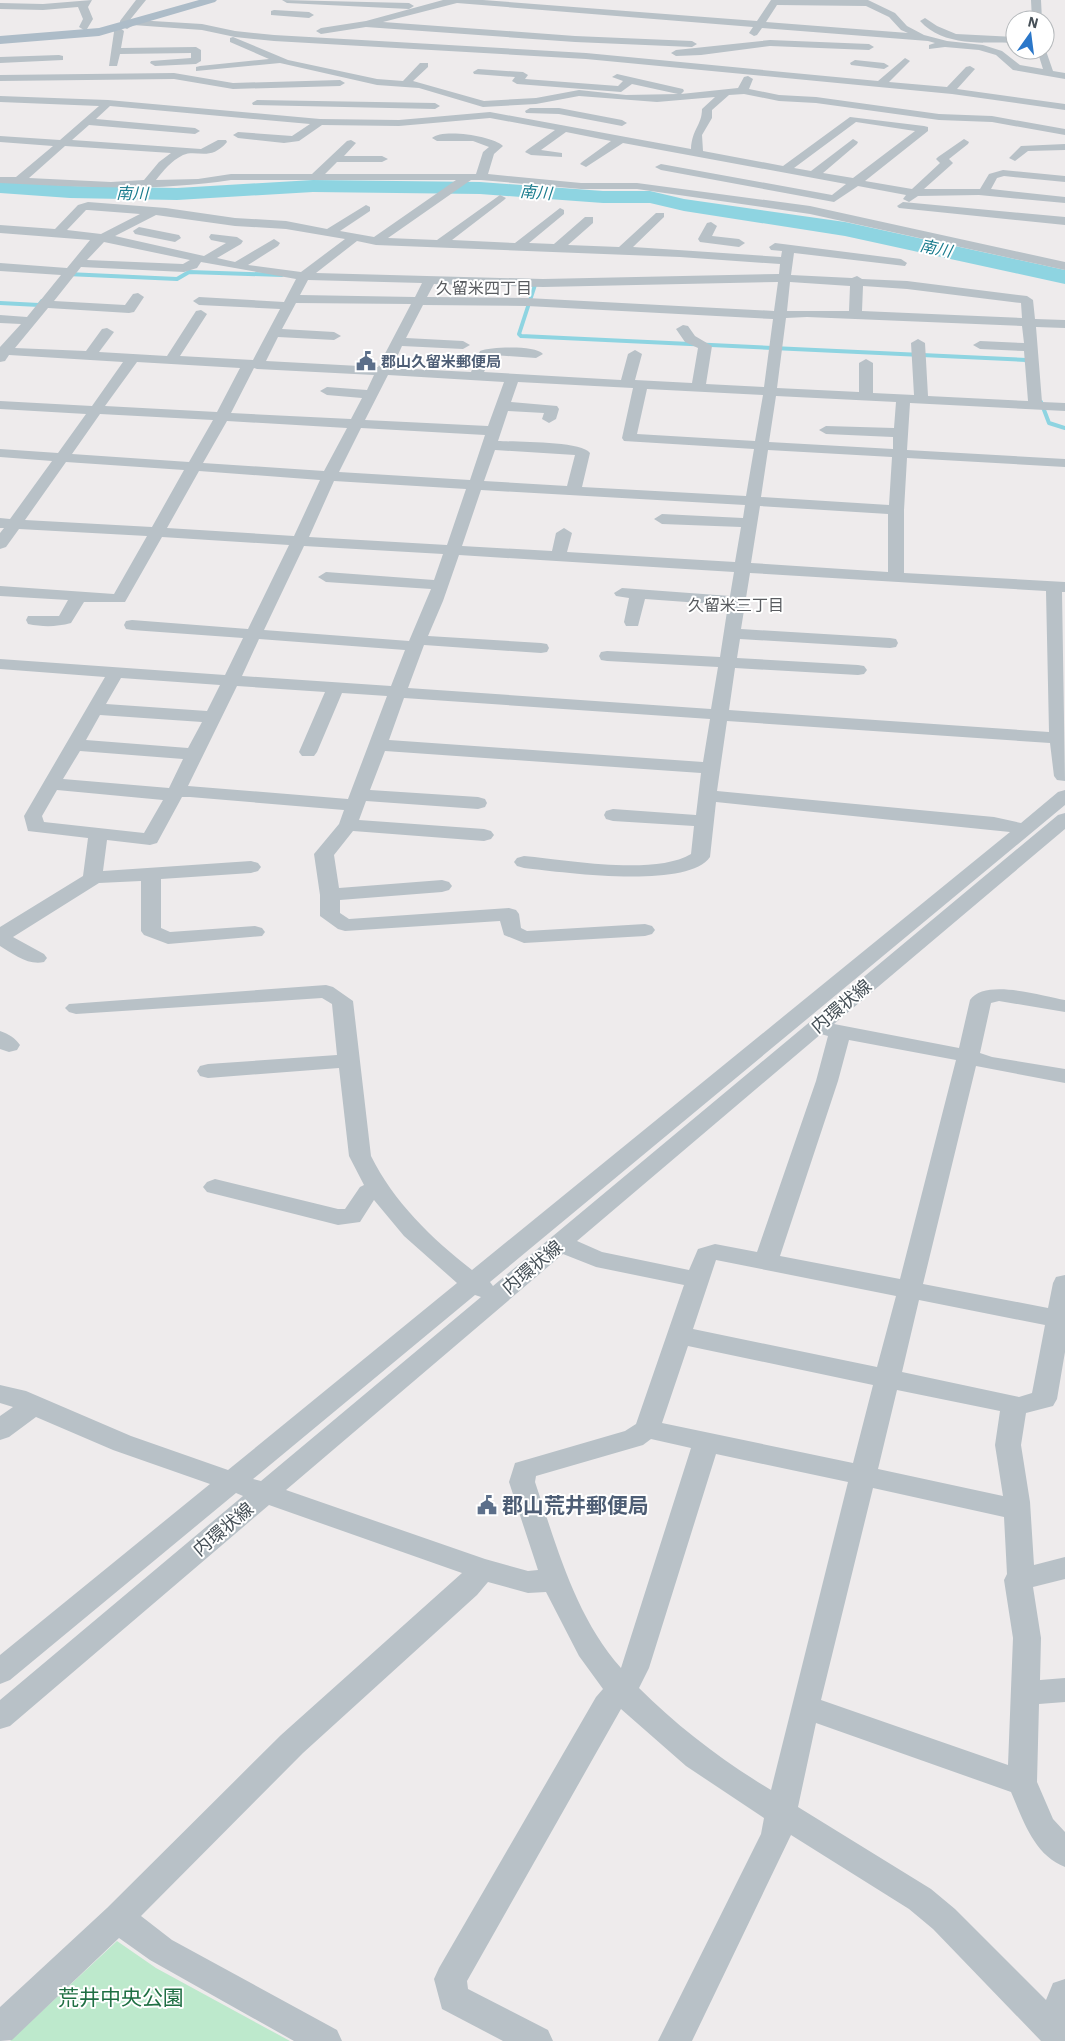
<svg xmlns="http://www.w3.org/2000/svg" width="1065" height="2041" viewBox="0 0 1065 2041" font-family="'IBM Plex Sans','Noto Sans JP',sans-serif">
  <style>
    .green { fill: #bde9cc }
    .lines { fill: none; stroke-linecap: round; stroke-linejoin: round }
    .stream { stroke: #8ed4e1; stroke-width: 4 }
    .river { fill: #8ed4e1; fill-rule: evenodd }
    .minor { fill: #b8c1c7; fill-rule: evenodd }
    .major { fill: #adbcc8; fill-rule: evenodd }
    .labels { text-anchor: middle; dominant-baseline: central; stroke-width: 4; stroke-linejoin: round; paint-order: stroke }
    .far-service-label { font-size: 15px; font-weight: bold; fill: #4e5e75; stroke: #fff; text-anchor: start }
    .far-water-label { font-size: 16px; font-style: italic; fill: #1a7c8e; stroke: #fff }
    .far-neighbourhood-label { font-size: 16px; fill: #595c60; stroke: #fff }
    .street-label { font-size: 18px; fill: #465057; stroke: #fff }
    .near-service-label { font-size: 21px; font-weight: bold; fill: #4e5e75; stroke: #fff; text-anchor: start }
    .near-park-label { font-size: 21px; fill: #1f6f43; stroke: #fff }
  </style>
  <rect width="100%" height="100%" fill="#eeebec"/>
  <!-- green -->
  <path class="green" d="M117,1941L156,1968L290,2041H10Z"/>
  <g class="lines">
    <!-- stream -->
    <path class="stream" d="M67,274L177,279L189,272L282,275
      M531,285H535L519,334L521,336L1026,360L1028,365
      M0,303L39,305L42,301
      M1041,402L1049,423L1065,428"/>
    <!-- river -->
    <path class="river" d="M313,180L480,182L603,191H650L684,199L845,222L1065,270V284L845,236L684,211L650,203H603L480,194L313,192L177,200L70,198L0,193V181L70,186L177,188Z"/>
    <!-- minor -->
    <path class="minor" d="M92,0L88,7L93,19L87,29L84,30L79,27L83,19L78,7L43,10L0,9V3L43,4Z
      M136,0H146L129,21L128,23L132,26L127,29L120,26V21Z
      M282,0L409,3L414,6L409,9L287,3Z
      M443,0H483L757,21L771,0H868L895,13L907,26L924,35L947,41L983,45L1002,51L1020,65L1043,69L1037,50H1045V48L1053,71L1065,73V79L1013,70L996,55L979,50L945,47L929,49V45L935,43L928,41L762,28L757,35L754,36L749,33L753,27L457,3L383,22L575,36L692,41L697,44L692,47L575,42L366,27L321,34L316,31L321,28L366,21ZM777,5L866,6L889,17L901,30L908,33L766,22Z
      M1031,0H1041L1042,20H1032Z
      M274,10L309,12L314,15L309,18L271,15V11Z
      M925,18L937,26L956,34L1015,37V43C984,42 943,47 920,21Z
      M136,20L202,24L235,31L274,35L586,53L878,81L905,58L910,61L889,82L947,87L966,67L970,66L975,69L957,89L1065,104V110L952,94L586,59L274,41L235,37L202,30L133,25V21Z
      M116,25L124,31L121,48L196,47L201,50V61L196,64L155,66L150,63L151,61L191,58V53L120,54L117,66H109L114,32L111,28Z
      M233,37L288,60L377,79L403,81L420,63H428V67L413,81L484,101L536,98L579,90L626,95L678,94L632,84L621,92L517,84L512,81L515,77L474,74L473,72L478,69L523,72L528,75L525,79L618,86L623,81L612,77L617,74L683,89L684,91L681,94L738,88L744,77L748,76L753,79L749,89L779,95L816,97L939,114L992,116L1065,129V135L992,122L939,120L816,103L779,101L744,94L729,95L712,110V118L702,135L703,151L783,166L850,117L924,126L928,127V131L865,181L912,189L940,163L936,159L938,157L964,139L969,142L968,144L949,159L953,163L951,165L924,189H980L989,174L1003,170L1065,176V182L1004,176L997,178L991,189L1065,197V203L979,195L918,196L909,202L903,199L906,195L858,186L834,202L661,170L655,167L661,164L832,195L846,184L623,143L586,167L580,164L582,162L611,141L566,132L541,150L562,153V157L531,155L525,152L527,150L555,130L490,118L399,126L322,125L299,141L284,143L238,138L233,135L238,132L292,136L310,124L110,106L96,119L195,128L200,131L195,134L89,125L72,140L201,149L218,140H226L227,142C210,162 197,149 183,155C171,161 164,170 156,180L198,179L231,174H312L347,141L351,140L356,143L344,156H382L388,159L382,162H337L325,174H476L483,152L489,147L473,141H437L432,138C442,128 494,136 503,146L494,154L488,174L581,183H637L810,206L1065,262V270L810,214L637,189H581L481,180H471L388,238L437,240L500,195L506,198L504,200L452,240L515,243L560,208L564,210V214L529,243L554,244L585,217H593V223L568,245L619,247L656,213H664V217L633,247L781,257L782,251L771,250L769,247L775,243L901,259L907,263L905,266L794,253L791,275L852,278L857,276L862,279L907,281L1027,296L1033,300L1035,319L1065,320V328L1036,327L1042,402L1065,403V411L910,403L907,450L1065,459V467L907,458L904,510V573L1065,582V592H1062L1065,781L1057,780L1054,776L1050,743L727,721L717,791L994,817L1021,823L1058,792L1065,790V805L490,1282L493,1286L1058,815L1065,813V829L834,1024L959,1048L970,1000C985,978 1042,996 1065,1000V1012L999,1001L991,1003L980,1053L992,1057L1065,1069V1083L976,1066L923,1284L1048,1308L1053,1283L1056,1277L1065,1275V1352L1057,1399L1053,1406L1026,1413L1021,1445L1030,1502L1034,1565L1065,1557V1579L1033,1587L1041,1638L1040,1680L1065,1678V1702L1039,1704L1037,1782L1053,1819L1065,1832V1867C1034,1855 1023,1820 1011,1792L816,1723L798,1807L931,1889L955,1909L1046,2000L1053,1983L1065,1979V2041H1041L933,1929L909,1909L791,1835L692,2041H658L761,1834L764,1818L686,1766L621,1709L467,1981L468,1989L548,2030L553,2041H503L442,2009L434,1979L439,1968L596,1697L603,1689L579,1656L546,1592L528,1593L488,1582L477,1595L303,1753L141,1916L172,1940L337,2030L342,2041H294L150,1960L119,1938L12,2040L0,2041V2007L107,1908L281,1735L462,1573L269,1505L10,1726L0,1729V1700L243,1496L236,1493L10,1680L0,1684V1655L210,1484L113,1450L36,1417L9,1437L0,1440V1416L13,1407L0,1403V1385L26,1391L131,1436L228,1470L457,1283L404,1236L374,1200L360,1222L338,1225L207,1192L203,1187L207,1182L215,1179L338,1209H345L360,1187L364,1185L349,1156L339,1068L208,1078L200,1076L197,1071L200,1066L208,1064L337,1055L332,1004L322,998L76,1014L69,1012L65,1008L69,1004L326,985L333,987L353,1001L371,1156C393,1201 432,1239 472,1270L1010,832L716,802L710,857C687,890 561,872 524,868L517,866L514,862L517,858L524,856C567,860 654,876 691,854L694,826L613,821L606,819L604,815L606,811L613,809L696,815L701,773L385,751L370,790L478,797L485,799L487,803L485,807L478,809L366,801L359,820L484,829L491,831L494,835L491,839L484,841L353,831L334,855L339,888L442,880L449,882L452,886L449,890L442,892L340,900V913L349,919L509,908L516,910L519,914L521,928L527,931L645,924L652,926L655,930L652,934L645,936L524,943L504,935L500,921L345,931L338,929L320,916V895L314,854L339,824L344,810L190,797H182L157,843L150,845L107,840L103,871L251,861L258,863L261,867L258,871L251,873L161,879V928L170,932L255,926L262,928L265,932L262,936L168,944L144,935L141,931V881L99,883L13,937L44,954L47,958L44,962C29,966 13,954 0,946V927L83,876L88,838L28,831L24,816L105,677L0,669V659L225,675L243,638L132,630L126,629L124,625L126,621L132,620L248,629L289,545L162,537L125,602H84L71,623C56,627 43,627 28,624L26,620L28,616H59L68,600L0,596V586L114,594L147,536L19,529L6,547L0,549V533L4,528H0V518L10,519L52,461L0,457V449L58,453L86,414L0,409V401L92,406L123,362L9,355L5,361L0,362V347L21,324L0,323V315L27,317L61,275L0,271V263L67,268L90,240L0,233V225L55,229L78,205L88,202L166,208L235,218L286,221L327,229L366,205L370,207V211L340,231L374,237L456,180H231C154,192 77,187 0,183V177H16L53,146L0,142V136L60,140L99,106L0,102V96L108,100L320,119L399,120L490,112L691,149C692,129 702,125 702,109L715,97L657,102L579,96L536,104L483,107L419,88L377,85L280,63L196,71V67L200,66L269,59L230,42V38ZM856,122L915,131L853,178L823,173L857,144L858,142L853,139L811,171L794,168ZM65,146L171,153L159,162L144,180L111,182L29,178ZM86,210H88L140,214L101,234L67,230ZM156,215L235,226L286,229L345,239L301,272L248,265L278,246L280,243L274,239L235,262L217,258L241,244L243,241L237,237L211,234L209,237L211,240L226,243L204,256L115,236ZM357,241L376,245L680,257L780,264L779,274L543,279L316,273ZM104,242L190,260L183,264L87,260ZM201,262L296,279L284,302L199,297L193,301L199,305L280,309L253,360L180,356L207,314L201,310L196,311L167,356L99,352L114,332L107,328L102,329L86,351L15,348L48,308L129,313L134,312L144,297L138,293L133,294L125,305L54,301L81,267L184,272L197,268ZM308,280L422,283L415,297L300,295ZM778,282L774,311L527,298L427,297L434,284L543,287ZM790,282L850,286L849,311H787ZM863,286L907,289L1021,303L1022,318L862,311ZM296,303L411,304L378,367L266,361L278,337L334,340L341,336L334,332L282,329ZM423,305L527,306L773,319L764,387L706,384L712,346L695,336L688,326L683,325L676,329L685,342L698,348L692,383L635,380L642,354L635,350L628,354L621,380L484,372L491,357L494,355L536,358L543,354C535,345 491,347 480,351L471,372L392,368L402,346L463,349L470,345L463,341L406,338ZM807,317L1022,326L1024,343L980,341L973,345L980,349L1024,351L1028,401L928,396L925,343L918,339L911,343L914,395L873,393V363L866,359L859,363V392L777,388L786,318ZM137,362L240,368L217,412L105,406ZM254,368L257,369L374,375L367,390L327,387L320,391L327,395L362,398L351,419L231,413ZM388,375L504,382L488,426L365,420ZM518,382L633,388L622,438L624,441L754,449L746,496L582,487L590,453C581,441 515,442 498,441L508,411L544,413L542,419L549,423L556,419L559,409L557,406L511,402ZM647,389L763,395L755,441L637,434ZM776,396L896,402L894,428L826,426L819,430L826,434L893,437V449L769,442ZM100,414L213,420L189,462L72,454ZM227,421L347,428L324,471L203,463ZM361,428L485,435L470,480L339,472ZM495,450L575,455L567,486L484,481ZM768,450L892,457L889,505L761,497ZM66,462L184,470L152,527L25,520ZM199,471L320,480L294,536L167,528ZM334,481L466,489L447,545L309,537ZM481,490L745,505L743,518L662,514L654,519L662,524L741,527L735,562L567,552L572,533L564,528L556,533L552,551L462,546ZM760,506L888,514V572L751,563ZM304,546L443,554L434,580L326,572L318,577L326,582L431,589L409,641L264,630ZM459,555L734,572L730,596L622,588L614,593L616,596L629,598L624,622L626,626H638L645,599L728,605L720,657L607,651L601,652L599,656L601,660L607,661L718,667L711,709L408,688L424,645L541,653L547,652L549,648L547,644L541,643L428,636L443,601ZM750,573L1046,591L1049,732L729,710L735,668L858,675L864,674L867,670L864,666L858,665L737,658L740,639L890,648L896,647L898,643L896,639L890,638L741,629ZM259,639L405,650L391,686L242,676ZM121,678L220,685L207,711L106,704ZM237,686L325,692L299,752L302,756H314L317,752L342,693L387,696L348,799L188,786ZM404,698L710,719L703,762L389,740ZM100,715L202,722L188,748L86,740ZM80,751L183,759L169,788L63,779ZM57,790L163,800L144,833L44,822L42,816ZM821,1034L828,1036L816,1081L757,1252L715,1244L698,1249L689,1270L602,1252L577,1241ZM849,1040L956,1060L900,1279L780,1256L838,1081ZM563,1254L596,1267L684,1285L636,1424L625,1431L515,1463L509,1482L538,1570L528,1571L485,1559L286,1490ZM716,1260L896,1296L877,1367L693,1329ZM475,1295L481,1297L261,1481L253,1479ZM919,1300L1045,1325L1032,1393L1019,1397L902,1372ZM688,1346L873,1385L853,1463L662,1423ZM897,1390L1000,1411L995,1445L1003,1496L878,1469ZM651,1439L691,1448L621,1668C575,1616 557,1547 535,1482L536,1476L643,1445ZM716,1454L848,1482L771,1790C723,1761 679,1728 639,1688L649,1668ZM873,1488L1004,1517L1007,1574L1004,1580L1013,1638L1008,1765L821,1700Z
      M770,40L869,44L874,47L869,50L770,46L701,55L676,56L671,53L676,50Z
      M59,55L63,56V60L0,63V57Z
      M855,60L884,63L889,66L884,69L851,65L850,63Z
      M174,73L233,83L340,80L345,83L340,86L233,89L174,79L0,81V75Z
      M257,100L435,103L440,106L435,109L253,105L252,103Z
      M530,108H559L622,120L627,123L622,126L559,114L526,113L525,111Z
      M1065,144V150L1028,151L1015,161L1009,158L1021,146Z
      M903,202L1065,217V225L899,208L897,206Z
      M711,222L717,226L712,236L739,239L745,243L739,247L700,242L698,239L707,223Z
      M139,227L179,235L181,238L175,242L135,234L133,231Z
      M0,1031C9,1034 15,1038 20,1045L17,1050L9,1052L0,1049Z"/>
    <!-- major -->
    <path class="major" d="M199,0H217L215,2L99,36L0,44V36L99,28Z"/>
  </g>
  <!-- icons -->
  <defs>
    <symbol id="civic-bare" viewBox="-9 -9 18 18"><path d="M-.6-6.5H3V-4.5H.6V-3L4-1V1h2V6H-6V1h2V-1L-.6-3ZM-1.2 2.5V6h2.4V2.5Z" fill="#5c6f8a" stroke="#fff" stroke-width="2.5" paint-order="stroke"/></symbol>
  </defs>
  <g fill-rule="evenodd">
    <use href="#civic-bare" x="352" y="347" width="28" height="28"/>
    <use href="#civic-bare" x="473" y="1491" width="28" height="28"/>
  </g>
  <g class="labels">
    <!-- far-service labels -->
    <g class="far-service-label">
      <text x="381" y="361">郡山久留米郵便局</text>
    </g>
    <!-- far-water labels -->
    <g class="far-water-label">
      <text transform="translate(536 192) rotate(4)">南川</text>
      <text transform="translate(132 193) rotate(1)">南川</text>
      <text transform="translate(936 248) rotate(12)">南川</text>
    </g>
    <!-- far-neighbourhood labels -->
    <g class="far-neighbourhood-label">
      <text x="484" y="288">久留米四丁目</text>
      <text x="736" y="605">久留米三丁目</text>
    </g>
    <!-- street labels -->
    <g class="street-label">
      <text transform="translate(841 1006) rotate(-40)">内環状線</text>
      <text transform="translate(532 1267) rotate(-40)">内環状線</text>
      <text transform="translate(223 1529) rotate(-40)">内環状線</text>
    </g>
    <!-- near-service labels -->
    <g class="near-service-label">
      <text x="502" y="1505">郡山荒井郵便局</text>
    </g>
    <!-- near-park labels -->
    <g class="near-park-label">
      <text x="121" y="1997">荒井中央公園</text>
    </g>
  </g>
  <!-- north arrow -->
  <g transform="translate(1030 35) rotate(14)"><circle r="24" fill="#ffffff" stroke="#b5b9bc"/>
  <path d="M0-4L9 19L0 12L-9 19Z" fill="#2b77c9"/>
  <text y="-8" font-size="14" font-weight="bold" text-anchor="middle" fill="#465057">N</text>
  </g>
</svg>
